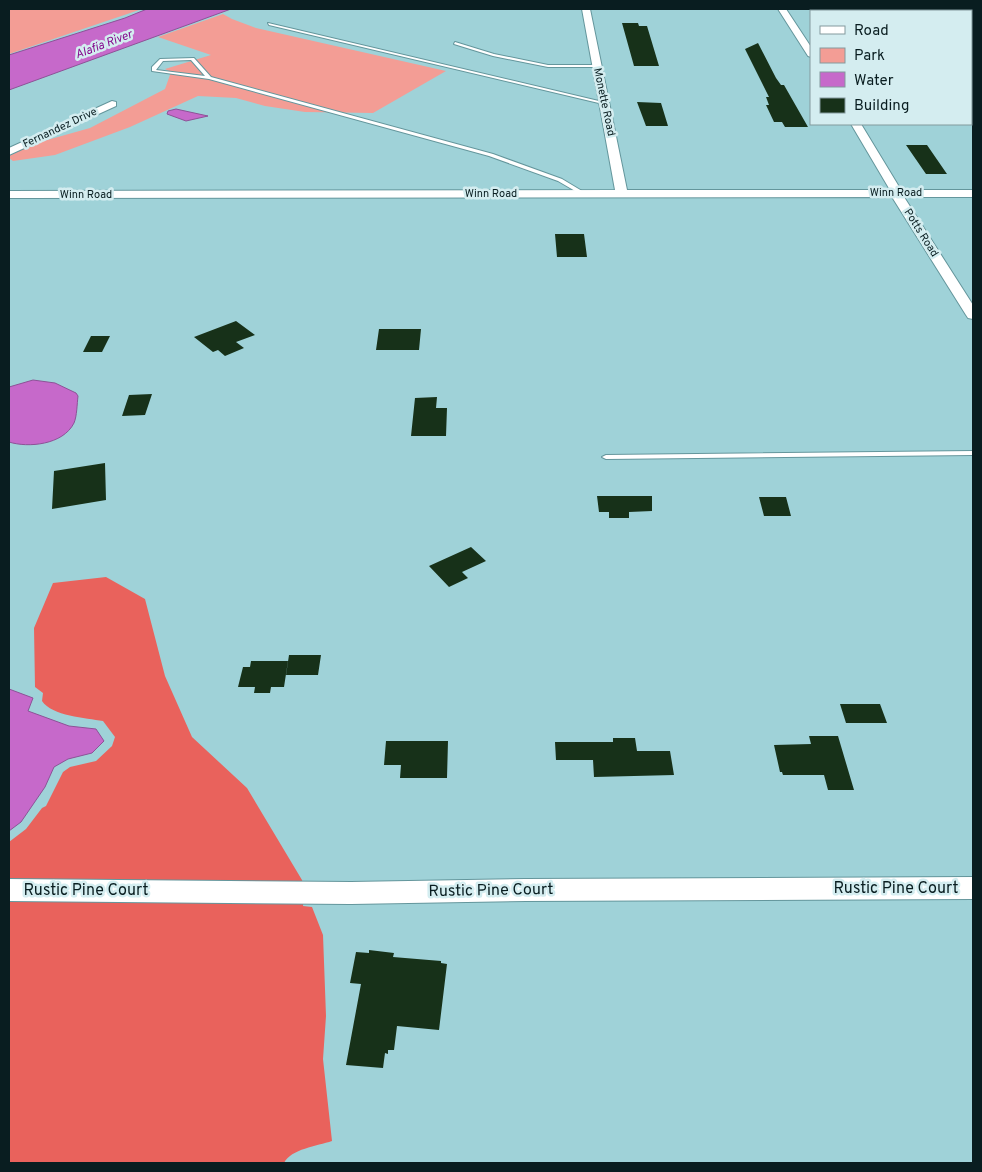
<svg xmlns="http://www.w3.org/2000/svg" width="982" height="1172" viewBox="0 0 982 1172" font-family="Overpass,sans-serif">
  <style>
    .green { fill: #f39d95 }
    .forest { fill: #e9625c }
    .water { fill: #c669ca; stroke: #8d5297 }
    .building { fill: #173119 }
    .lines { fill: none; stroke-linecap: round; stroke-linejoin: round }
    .lane-casing { stroke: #64969c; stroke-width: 2 }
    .street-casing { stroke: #64969c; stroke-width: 2 }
    .lane { fill: #fff; fill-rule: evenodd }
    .street { fill: #fff; fill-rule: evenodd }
    .labels { text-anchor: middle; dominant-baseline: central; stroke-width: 5; stroke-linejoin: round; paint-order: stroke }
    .far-street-label { font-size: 11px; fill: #091d20; stroke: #d4edf0 }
    .far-water-label { font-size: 12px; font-style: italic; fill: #850a8d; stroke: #d4edf0 }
    .near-street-label { font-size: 16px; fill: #091d20; stroke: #d4edf0 }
  </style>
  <rect width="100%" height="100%" fill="#9fd2d8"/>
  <!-- green -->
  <path class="green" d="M9,9H142L9,54Z
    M223,14L232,19L256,28L446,71L373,113L305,112L265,106L236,98L198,96L130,127L55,155L13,161L9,158V156L33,144L90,128L165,89L171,72L165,69L211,55L158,37Z"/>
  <!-- forest -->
  <path class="forest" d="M106,577L145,599L165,676L192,737L247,788L302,880L305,890L303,906L312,907L323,935L326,1016L323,1059L332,1141C317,1146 291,1149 284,1163H9V842L26,829L42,808L46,806L63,772L70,767L96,761L112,746L115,737L103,721C86,718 52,716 42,701L43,693L35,687L34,628L53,583Z"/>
  <!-- water -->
  <path class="water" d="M147,9H231L9,90V55L125,18Z
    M176,109L208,116L186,121L167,114L168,111Z
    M33,380L55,383L76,393L78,396C77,404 77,416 74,423C63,445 28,448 9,442V387Z
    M9,689L33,698L28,711L69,726L96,729L104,741L92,753L68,759L54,767L45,787L21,822L9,831Z"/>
  <!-- building -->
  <path class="building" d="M622,23H638L639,26H647L659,66H634Z
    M758,43L776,78L781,85H784L808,127H785L782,122H774L766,105H769L766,97H769L745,49Z
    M637,102L661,103L668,126H646Z
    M906,145H927L947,174H926Z
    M555,234H584L587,257H557Z
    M236,321L255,335L236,342L244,348L225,356L218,350L213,352L194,337Z
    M379,329H421L419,350H376Z
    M91,336H110L102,352H83Z
    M152,394L145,415L122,416L129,395Z
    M437,397L436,408H447L446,436H411L415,398Z
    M105,463L106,500L52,509L54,471Z
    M597,496H652V511L629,512V518H609V512H599Z
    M759,497H786L791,516H764Z
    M471,547L486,561L462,572L468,578L449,587L429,566Z
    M289,655H321L318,675H286Z
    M251,661H288L284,687H271L270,693H254L255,687H238L243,667H250Z
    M840,704H880L887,723H846Z
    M809,736H838L854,790H828L824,775H783L782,772H780L774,745L811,744Z
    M613,738H635L637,751H670L674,775L594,777L593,760H556L555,742H613Z
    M386,741H448L447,778H400L401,765H384Z
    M369,950L394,953L393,957L441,961V963L447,964L439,1030L397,1026L394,1050H388V1054L385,1053L383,1068L346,1065L361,984L350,983L356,952L369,953Z"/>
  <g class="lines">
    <defs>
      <path id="lane" d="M268,23L603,102L605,103L603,104L269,25Z
        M455,42L494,54L548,65H596L598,66L596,67H548L493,56L454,44Z
        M194,58L211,77L493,154L562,179L587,194L582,195L558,181L489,156L209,79L152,71V67L160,59ZM191,60L205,76L156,70L163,61Z
        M973,451V455L606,459L602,457L606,455Z"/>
      <path id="street" d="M582,9H590L627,190H890L851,124H861L901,190H973V197H904L973,305V319L968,318L966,315L892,197L9,198V191L615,190Z
        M778,9H786L811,47V57L808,56Z
        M112,101L116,102V106L9,155V148Z
        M973,877V899L526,901L351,904L9,901V879L351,882L526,879Z"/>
    </defs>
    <!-- lane casing -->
    <use href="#lane" class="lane-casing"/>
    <!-- street casing -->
    <use href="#street" class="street-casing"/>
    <!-- lane -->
    <use href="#lane" class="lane"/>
    <!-- street -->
    <use href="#street" class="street"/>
  </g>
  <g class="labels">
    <!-- far-street labels -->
    <g class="far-street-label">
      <text transform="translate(604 102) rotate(78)">Monette Road</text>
      <text transform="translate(60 128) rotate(-25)">Fernandez Drive</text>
      <text x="896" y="193">Winn Road</text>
      <text x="491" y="194">Winn Road</text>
      <text x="86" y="195">Winn Road</text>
      <text transform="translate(921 233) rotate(58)">Potts Road</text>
    </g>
    <!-- far-water labels -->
    <g class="far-water-label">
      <text transform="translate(104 45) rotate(-21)">Alafia River</text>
    </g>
    <!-- near-street labels -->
    <g class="near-street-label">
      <text x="896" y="889">Rustic Pine Court</text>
      <text x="86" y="891">Rustic Pine Court</text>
      <text transform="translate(491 891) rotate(-1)">Rustic Pine Court</text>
    </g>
  </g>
  <!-- border -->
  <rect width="982" height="1172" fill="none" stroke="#091d20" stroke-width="20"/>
  <!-- legend -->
  <rect x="810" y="10" width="162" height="115" fill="#d4edf0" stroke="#839a9d"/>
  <rect x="820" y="26" width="25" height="8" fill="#ffffff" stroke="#839a9d"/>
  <text x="854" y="35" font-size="15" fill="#091d20">Road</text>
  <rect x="820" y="48" width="25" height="15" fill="#f39d95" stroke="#839a9d"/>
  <text x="854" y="60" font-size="15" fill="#091d20">Park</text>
  <rect x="820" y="72" width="25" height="15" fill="#c669ca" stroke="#839a9d"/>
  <text x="854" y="85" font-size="15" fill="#091d20">Water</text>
  <rect x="820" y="98" width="25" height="15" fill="#173119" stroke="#839a9d"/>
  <text x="854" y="110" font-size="15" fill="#091d20">Building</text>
</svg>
